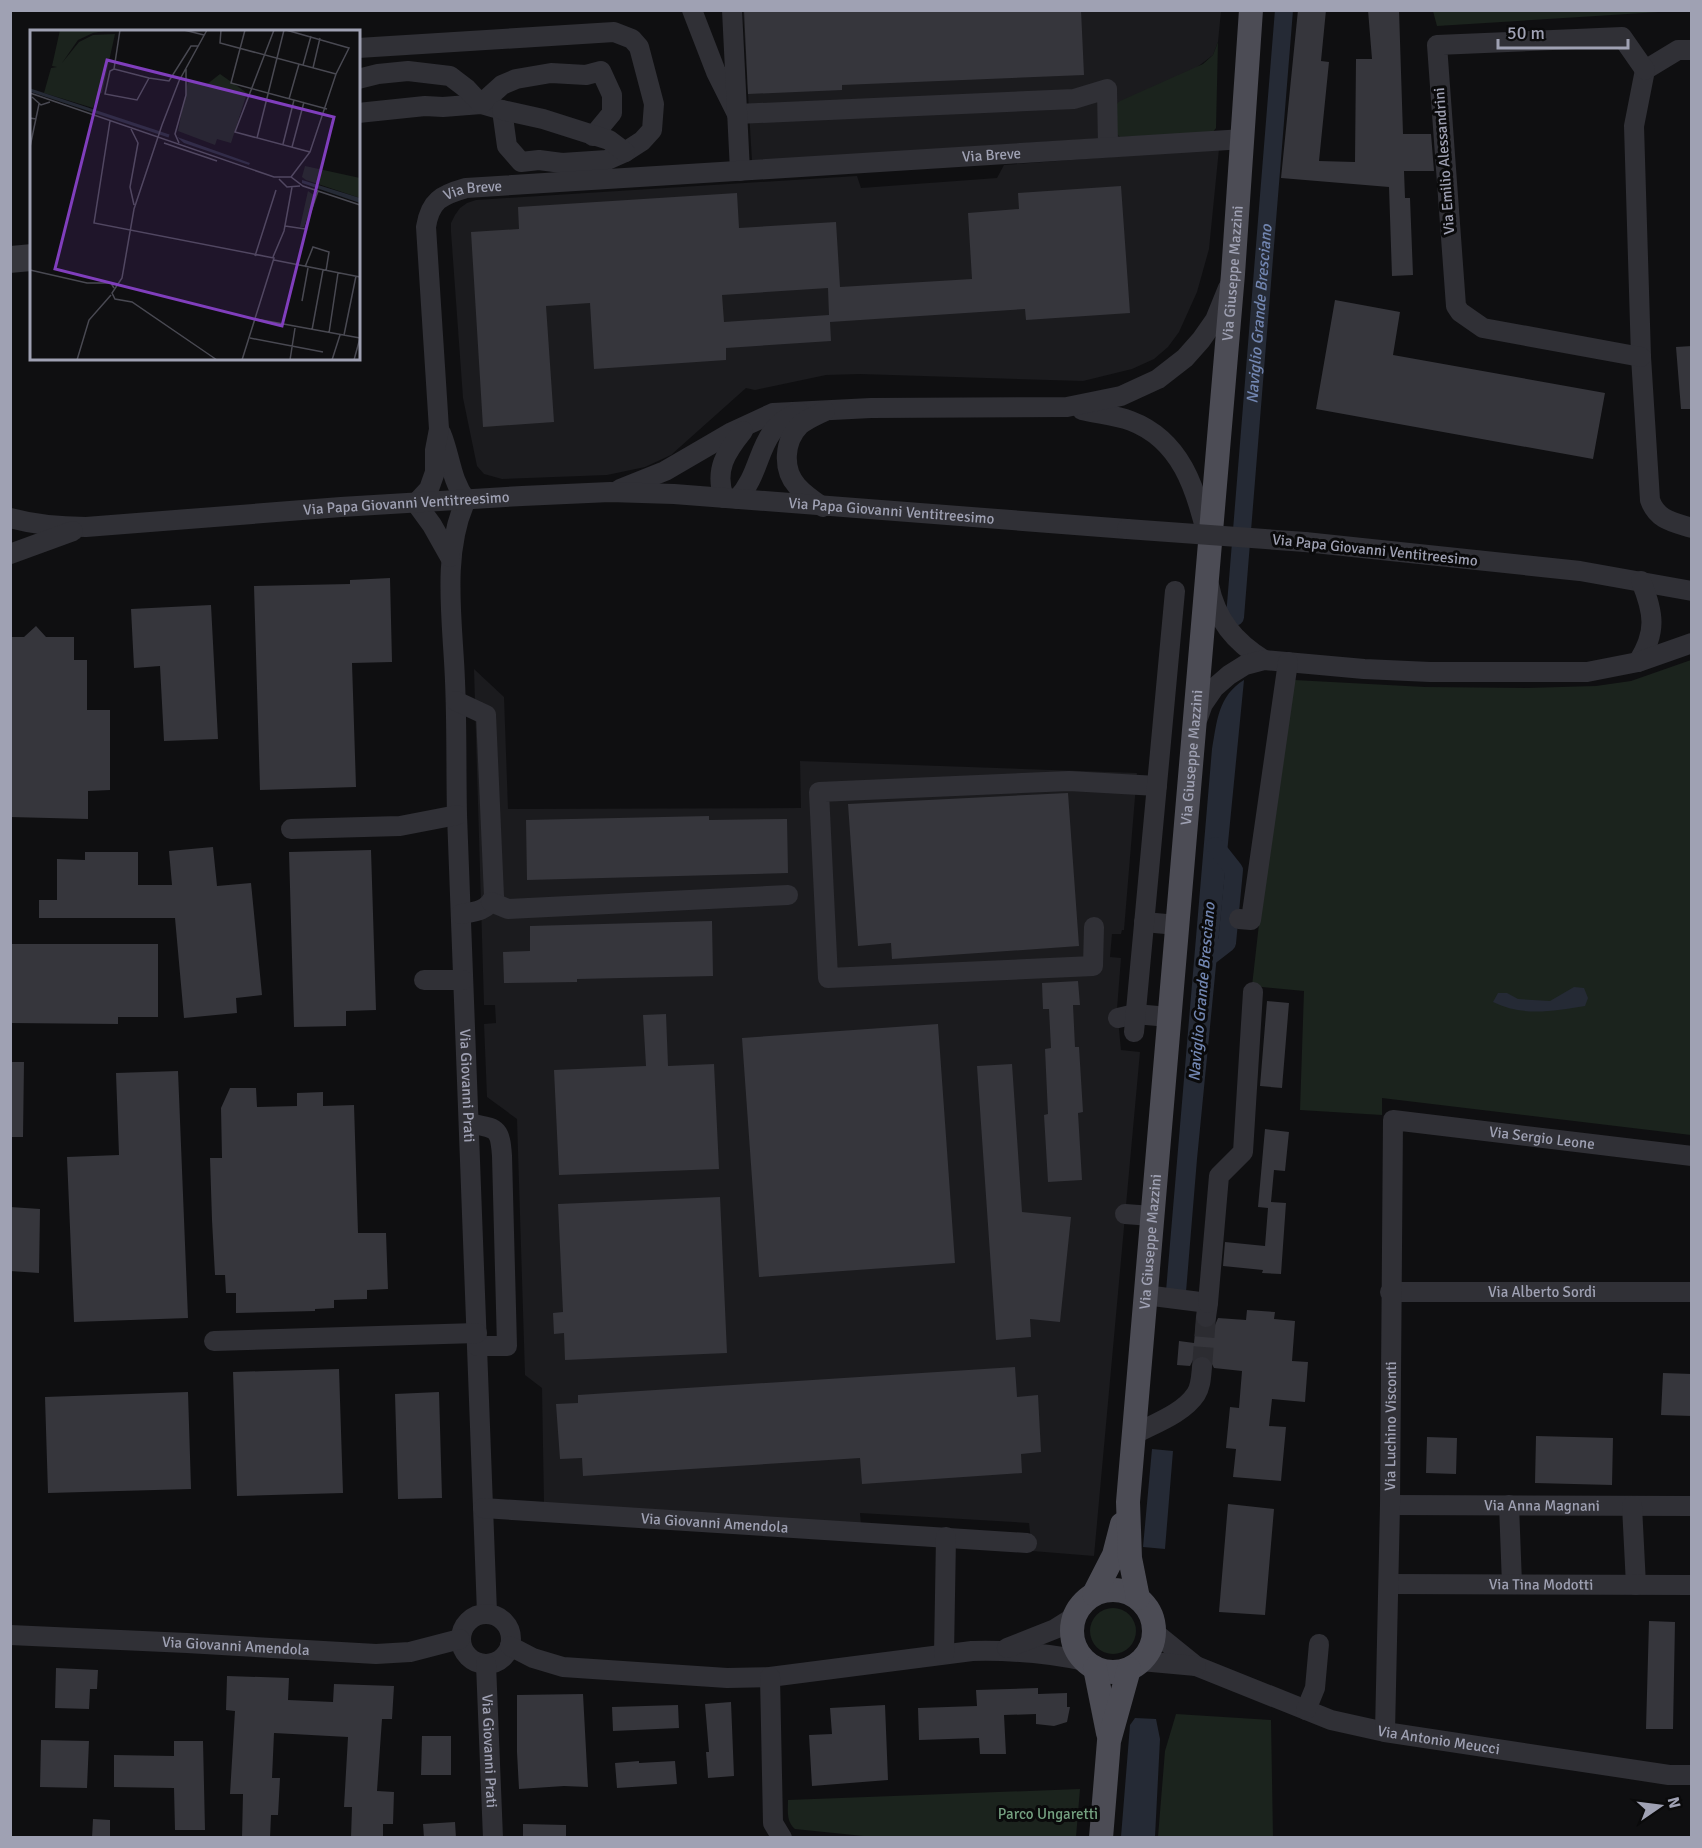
<svg xmlns="http://www.w3.org/2000/svg" width="1702" height="1848" viewBox="0 0 1702 1848" font-family="Signika,sans-serif">
  <style>
    .built { fill: #1b1b1e }
    .green { fill: #1b231d }
    .water { fill: #252a35 }
    .lines { fill: none; stroke-linecap: round; stroke-linejoin: round }
    .canal { stroke: #252a35; stroke-width: 18 }
    .building { fill: #36363c; fill-rule: evenodd }
    .minor-tunnel { stroke: #2c2c31; stroke-width: 20; stroke-dasharray: 20 10; stroke-linecap: butt }
    .minor { stroke: #303036; stroke-width: 20 }
    .major { stroke: #4c4c55; stroke-width: 24 }
    .minor-bridge { stroke: #303036; stroke-width: 20 }
    .labels { text-anchor: middle; dominant-baseline: central; stroke-width: 6; stroke-linejoin: round; paint-order: stroke }
    .street-label { font-size: 15px; fill: #9fa1b3; stroke: #0a0a0b }
    .park-label { font-size: 15px; fill: #74a080; stroke: #0a0a0b }
    .water-label { font-size: 16px; font-style: italic; fill: #7286b1; stroke: #0a0a0b }
    .inset-river { fill: none; stroke: #252a35; stroke-width: 3 }
    .inset-road { fill: none; stroke: #494952; stroke-width: 1.5 }
    .view { fill: #803ebd; fill-opacity: 0.15; stroke: #803ebd; stroke-width: 3 }
    .inset-edge { fill: none; stroke: #9fa1b3; stroke-width: 3 }
  </style>
  <rect width="100%" height="100%" fill="#0f0f11"/>
  <!-- built -->
  <path class="built" d="M743,11H1221L1218,42L1213,55L1114,131L1120,137L752,161Z
    M1219,149L1209,249L1197,292L1179,332L1168,347L1154,359L1132,369L1083,381L860,374L826,375L755,390L746,388L671,455L645,467L607,475L502,479L484,474L477,466L463,398L451,232V223L455,215L460,208L467,203L476,200L857,176L861,188L997,178L1004,165Z
    M474,669L504,697L508,809L801,808L800,761L1137,773L1124,930H1122L1121,934H1112L1110,957L1121,958L1117,1009L1121,1050L1140,1052L1094,1556L1032,1551L1029,1523L860,1513L861,1525L544,1504L542,1388L525,1375L517,1119L487,1097L484,1024L496,1023L495,1005H484Z"/>
  <!-- green -->
  <path class="green" d="M1691,10L1437,26L1433,11V10Z
    M1218,42L1216,128L1212,133L1120,137L1114,131L1111,109L1120,101L1203,64L1213,55Z
    M1691,660V1135L1382,1098V1115L1300,1110L1304,991L1252,986L1260,915L1294,680L1425,687L1527,688L1596,686L1631,681Z
    M1090 1631a23 23 0 1 1 46 0a23 23 0 1 1-46 0Z
    M1176,1714L1271,1720L1273,1837H1158L1165,1751Z
    M1080,1789L1076,1837L883,1838L795,1829C786,1822 788,1810 788,1800Z"/>
  <!-- water -->
  <path class="water" d="M1244,680L1197,1159L1186,1292L1166,1291L1212,749C1217,721 1218,696 1244,680Z
    M1574,987L1584,988L1588,998L1585,1006C1553,1011 1523,1017 1493,1002L1498,993H1507L1518,999L1550,1001Z
    M1152,1449L1173,1451L1165,1549L1143,1547Z
    M1135,1718L1156,1719L1160,1739L1155,1837H1121L1130,1725Z"/>
  <g class="lines">
    <!-- canal -->
    <g class="canal">
      <path id="s1" d="M1235,617L1284,10"/>
      <path d="M1205,960L1227,943L1234,870L1215,846"/>
    </g>
  </g>
  <!-- building -->
  <path class="building" d="M744,10H1081L1084,75L842,85V90L748,94Z
    M1298,10H1326L1321,61L1329,62L1319,161L1355,162L1356,59H1372L1368,10H1399L1403,134H1431L1434,171H1404L1405,198H1410L1413,275L1392,276L1389,187L1281,178Z
    M1121,186L1130,313L1026,320L1025,309L830,322L831,341L726,348V360L594,369L590,303L546,306L554,422L483,427L471,232L519,229L518,207L737,193L739,228L836,222L840,287L972,279L968,213L1019,209L1018,193ZM828,288L829,315L724,322L722,295Z
    M32,244V271L10,273V246Z
    M1335,300L1400,312L1393,355L1605,393L1593,459L1316,409Z
    M1692,346V409H1681L1676,347Z
    M390,578L392,662L352,663L356,787L260,790L254,586L350,584V580Z
    M211,605L218,739L164,741L160,666L134,668L131,609Z
    M36,626L46,637H74V660H87V710H110V790L88,791V819L10,817V637H24Z
    M1068,793L1079,946L892,959L891,943L858,946L848,804Z
    M709,816V820L787,819L788,873L527,880L526,820Z
    M213,847L217,886L251,883L262,995L236,998L237,1013L184,1018L175,918H39V900H57V859L85,860V852H138V885H172L169,851Z
    M371,850L376,1010L346,1011V1026L294,1027L289,852Z
    M712,921L713,976L577,979V982L504,983L503,952L530,951V926Z
    M10,944H158V1017H118V1024L10,1023Z
    M1078,981L1080,1005H1073L1075,1047H1079L1083,1112L1078,1113L1082,1180L1048,1182L1044,1115L1048,1114L1045,1049L1051,1048L1049,1009H1043L1042,983Z
    M1267,1001L1289,1003L1282,1088L1260,1086Z
    M666,1014L668,1066L714,1064L719,1169L559,1175L554,1070L646,1066L643,1015Z
    M938,1024L955,1263L759,1277L742,1038Z
    M10,1062H24L23,1137H10Z
    M1012,1064L1022,1212L1071,1217L1060,1322L1030,1319L1031,1337L996,1340L977,1066Z
    M178,1071L188,1318L74,1322L67,1157L119,1155L116,1073Z
    M230,1088H256L257,1107L297,1106V1093L323,1092V1106L354,1105L358,1233H386L388,1289L367,1290V1299L334,1300V1308L315,1309V1311L236,1313V1293H226L225,1275H215L212,1220L210,1158H222L221,1108Z
    M1265,1129L1289,1132L1285,1171L1274,1170L1271,1202L1286,1203L1281,1274L1262,1273L1263,1270L1223,1266L1225,1242L1265,1246L1268,1208L1258,1207Z
    M720,1197L727,1353L565,1360L564,1333L554,1334L553,1313L563,1312L558,1204Z
    M10,1207L40,1209L39,1273L10,1271Z
    M1247,1310L1275,1312L1274,1319L1295,1321L1292,1361L1308,1362L1305,1402L1272,1399L1269,1426L1286,1427L1281,1481L1233,1477L1236,1449L1226,1448L1230,1407L1239,1408L1242,1371L1214,1368L1209,1358L1203,1355L1193,1360L1190,1366L1177,1365L1179,1341L1194,1343L1196,1323L1205,1329L1215,1325L1218,1318L1246,1320Z
    M1015,1367L1017,1397L1038,1395L1041,1452L1021,1454L1022,1473L862,1484L860,1458L583,1476L582,1458L560,1459L556,1404L578,1403V1395Z
    M339,1369L343,1493L237,1496L233,1372Z
    M1663,1373L1692,1374V1416L1661,1415Z
    M188,1392L191,1489L48,1493L45,1397Z
    M439,1392L442,1498L398,1499L395,1394Z
    M1536,1436L1613,1438L1612,1485L1535,1483Z
    M1427,1437L1457,1438L1456,1474L1426,1473Z
    M1228,1504L1274,1509L1265,1615L1219,1612Z
    M1649,1621L1675,1622L1673,1729H1646Z
    M56,1668L98,1670L97,1689H90L89,1709L55,1708Z
    M227,1676L289,1678L288,1700L333,1702L334,1684L394,1686L392,1719H382L377,1791L394,1792L393,1824H383V1838H351L352,1807H344L348,1737L274,1733L272,1778H280L278,1815H271L270,1838H242L243,1794H230L235,1711L226,1710Z
    M1038,1688V1694L1067,1693V1707H1070L1067,1722L1054,1726L1036,1724V1714L1004,1715L1006,1754H980L979,1738L919,1740L918,1708L977,1706L976,1690Z
    M583,1694L588,1787L564,1786L519,1789L517,1752V1695Z
    M731,1702L734,1776L708,1778L706,1752H709L705,1704Z
    M678,1705L679,1728L613,1731L612,1707Z
    M885,1705L888,1780L812,1786L809,1735L832,1734L830,1708Z
    M422,1736H451V1775H421Z
    M41,1740L89,1741L87,1788L40,1787Z
    M174,1741H203L205,1830H175L174,1788L114,1787V1755L174,1756Z
    M639,1761V1763L675,1761L677,1784L617,1788L615,1763Z
    M93,1819L110,1820V1838H92Z
    M455,1822L456,1838H424L423,1824Z
    M523,1824L566,1825V1838H523Z"/>
  <g class="lines">
    <!-- minor-tunnel -->
    <path class="minor-tunnel" d="M1202,1367L1206,1317"/>
    <!-- minor -->
    <g class="minor">
      <path d="M692,10L716,72L737,114L1074,99L1107,89L1108,146"/>
      <path d="M732,10L740,171"/>
      <path d="M358,48L614,32L632,39L639,47L654,104L652,130L642,141L625,152L607,160L562,163L539,160L521,162L507,146L502,110L481,104L443,107L425,106L358,113"/>
      <path d="M1692,50H1678L1645,70L1634,126L1641,357L1650,500C1657,520 1673,522 1692,528"/>
      <path d="M358,79L378,74L408,71L450,76L467,89L481,104L502,85L516,79L551,73L586,75L601,71L612,95V113L593,136"/>
      <path d="M502,110L543,119L609,140L625,152"/>
      <path d="M1641,357L1483,328L1460,312L1456,306L1437,45L1622,37L1645,70"/>
      <path d="M1082,410C1098,414 1115,415 1131,421C1181,440 1196,489 1207,536"/>
      <path d="M441,433C451,457 450,478 466,500"/>
      <path d="M620,489L665,471L732,432L773,413L871,408L1067,407L1121,396L1158,379L1185,358L1201,340L1215,320L1228,288"/>
      <path d="M724,498C714,470 726,452 743,431"/>
      <path d="M737,499C765,470 755,429 799,412"/>
      <path id="s2" d="M466,500C441,554 453,623 455,681C457,726 456,770 457,815L487,1613"/>
      <path id="s3" d="M416,503L429,489L435,472V450L439,429L426,227C430,201 441,195 466,188L1244,139"/>
      <path d="M416,503L432,525L450,557"/>
      <path d="M823,507C814,501 804,494 797,486C782,469 784,441 800,425C807,419 817,415 825,411"/>
      <path id="s4" d="M10,518C36,525 60,527 86,527L341,507L522,496L610,492L674,494L1127,529"/>
      <path d="M1305,542L1580,571L1692,591"/>
      <path d="M10,554L73,531"/>
      <path d="M1209,585C1216,620 1235,642 1264,660"/>
      <path d="M1638,662C1657,632 1654,613 1641,581"/>
      <path d="M456,701L486,715L494,896C488,911 475,912 461,914"/>
      <path d="M1198,718L1203,704L1214,688L1229,675L1245,665L1264,660L1364,669L1430,672H1587L1638,662L1692,643"/>
      <path d="M291,829L400,826L457,815"/>
      <path d="M491,902L508,909L788,895"/>
      <path d="M1239,919L1251,920L1288,662"/>
      <path d="M1144,922L1177,925"/>
      <path d="M1094,927L1093,966L828,978L819,792L1069,781L1157,786"/>
      <path d="M424,980H463"/>
      <path d="M1118,1018L1135,1014L1169,1017"/>
      <path d="M1134,1032L1175,591"/>
      <path d="M469,1123C496,1129 500,1126 502,1156L507,1346H477"/>
      <path d="M1125,1214L1152,1216"/>
      <path id="s5" d="M1390,1292H1692"/>
      <path d="M1145,1295L1208,1303L1206,1317"/>
      <path d="M1208,1303L1219,1176L1243,1152L1253,992"/>
      <path d="M214,1341L477,1333"/>
      <path d="M1133,1435C1153,1424 1183,1414 1196,1394C1201,1386 1201,1377 1202,1367"/>
      <path id="s6" d="M1390,1505L1692,1506"/>
      <path d="M1509,1505L1512,1584"/>
      <path d="M1632,1506L1636,1585"/>
      <path id="s7" d="M483,1508L1027,1543"/>
      <path id="s8" d="M1389,1584L1692,1585"/>
      <circle cx="486" cy="1639" r="25"/>
      <path id="s9" d="M1154,1632L1196,1666L1331,1720L1385,1732L1669,1775H1692"/>
      <path id="s10" d="M10,1635L187,1643L376,1654L410,1652L460,1639"/>
      <path d="M510,1646L533,1658L563,1667L727,1678L770,1677L972,1651C1011,1650 1047,1653 1085,1661"/>
      <path d="M1007,1648L1055,1629L1074,1617"/>
      <path d="M944,1654L946,1537"/>
      <path d="M1141,1661L1196,1666"/>
      <path id="s11" d="M486,1664L493,1838"/>
      <path d="M770,1677L773,1823L782,1838"/>
      <path d="M1306,1710L1315,1688L1319,1644"/>
      <path id="s12" d="M1385,1732L1390,1505L1393,1120L1692,1156"/>
    </g>
    <!-- major -->
    <g class="major">
      <circle cx="1113" cy="1631" r="41"/>
      <path d="M1094,1594L1114,1555L1122,1524"/>
      <path id="s13" d="M1138,1598L1130,1558L1128,1502L1233,274L1251,10"/>
      <path d="M1095,1668L1108,1733"/>
      <path d="M1101,1838L1109,1741L1129,1669"/>
    </g>
    <!-- minor-bridge -->
    <path class="minor-bridge" d="M1127,529L1305,542"/>
  </g>
  <g class="labels">
    <!-- street labels -->
    <g class="street-label">
      <text stroke="none"><textPath href="#s3" startOffset="870">Via Breve</textPath></text>
      <text transform="translate(1444 161) rotate(-94)">Via Emilio Alessandrini</text>
      <text stroke="none"><textPath href="#s3" startOffset="350">Via Breve</textPath></text>
      <text stroke="none"><textPath href="#s13" startOffset="1330">Via Giuseppe Mazzini</textPath></text>
      <text stroke="none"><textPath href="#s4" startOffset="398">Via Papa Giovanni Ventitreesimo</textPath></text>
      <text stroke="none"><textPath href="#s4" startOffset="884">Via Papa Giovanni Ventitreesimo</textPath></text>
      <text transform="translate(1375 550) rotate(6)">Via Papa Giovanni Ventitreesimo</text>
      <text stroke="none"><textPath href="#s13" startOffset="844">Via Giuseppe Mazzini</textPath></text>
      <text stroke="none"><textPath href="#s2" startOffset="588">Via Giovanni Prati</textPath></text>
      <text stroke="none"><textPath href="#s12" startOffset="762">Via Sergio Leone</textPath></text>
      <text stroke="none"><textPath href="#s13" startOffset="358">Via Giuseppe Mazzini</textPath></text>
      <text stroke="none"><textPath href="#s5" startOffset="152">Via Alberto Sordi</textPath></text>
      <text stroke="none"><textPath href="#s12" startOffset="306">Via Luchino Visconti</textPath></text>
      <text stroke="none"><textPath href="#s6" startOffset="152">Via Anna Magnani</textPath></text>
      <text stroke="none"><textPath href="#s7" startOffset="232">Via Giovanni Amendola</textPath></text>
      <text stroke="none"><textPath href="#s8" startOffset="152">Via Tina Modotti</textPath></text>
      <text stroke="none"><textPath href="#s10" startOffset="226">Via Giovanni Amendola</textPath></text>
      <text stroke="none"><textPath href="#s9" startOffset="309">Via Antonio Meucci</textPath></text>
      <text stroke="none"><textPath href="#s11" startOffset="87">Via Giovanni Prati</textPath></text>
    </g>
    <!-- park labels -->
    <g class="park-label">
      <text x="1048" y="1814">Parco Ungaretti</text>
    </g>
    <!-- water labels -->
    <g class="water-label">
      <text stroke="none"><textPath href="#s1" startOffset="304">Naviglio Grande Bresciano</textPath></text>
      <text transform="translate(1202 992) rotate(-85)">Naviglio Grande Bresciano</text>
    </g>
  </g>
  <!-- overview -->
  <g transform="translate(30 30)">
    <rect width="330" height="330" fill="#0f0f11"/>
    <path d="M30,0H80L63,3L48,10L32,33L49,12L63,5L85,4L72,63L68,64L63,78L14,63L21,38L27,37L22,36ZM190,44L217,63L201,113L187,109L185,115L148,101L158,51L176,55ZM275,136L330,148V168L276,150L272,147ZM278,161L285,166L274,197H270Z" fill="#1b231d"/>
    <path d="M147,107L220,133L219,135L154,113ZM272,150L330,168V173L272,153Z" fill="#252a35"/>
    <path class="inset-river" d="M0,60L139,106"/>
    <path class="inset-road" d="M90,0L84,39L119,48L139,51L161,16H168M154,0L174,5M177,0L149,51L132,95L104,179L92,248L82,263L85,269L102,272L187,330M191,0L190,13L306,44M215,0L201,53L297,79M244,0L205,102L280,122M256,0L319,18L306,44L280,122L261,147M273,35L281,6M283,38L290,8M84,39L80,41L75,64L107,70L119,48M0,63L244,147H261L273,156L330,175M2,67L11,75L20,72M259,69L269,34M0,72V88L6,89M80,91L64,193L244,228L212,330M101,99L108,113L100,157L104,175M227,108L254,0M134,113L187,131M149,113L145,104L156,65V39M253,114L264,70M0,117L9,74M262,117L274,72M249,149L257,157L270,156M255,196L275,199L288,161M225,226L246,160M243,227L254,201L262,157M244,230L330,247M275,237L283,217L299,222L296,241M0,240L57,253H81L84,258M272,271L278,238M226,289L330,308M282,300L293,240M299,303L308,243M314,305L326,246M220,308L293,322M47,330L59,290L81,265M260,330L265,298M302,330L310,305M324,330L330,308"/>
    <path class="view" d="M77,30L304,87L252,296L25,239Z"/>
    <rect width="330" height="330" class="inset-edge"/>
  </g>
  <!-- border -->
  <rect width="1702" height="1848" fill="none" stroke="#9fa1b3" stroke-width="24"/>
  <!-- north arrow -->
  <g transform="translate(1660 1806) rotate(76)" stroke="#0a0a0b" stroke-width="4.5" paint-order="stroke">
  <path d="M0-4.5L10 22L0 15L-10 22Z" fill="#9fa1b3"/>
  <text y="-9" font-size="16" font-weight="bold" text-anchor="middle" fill="#9fa1b3">N</text>
  </g>
  <!-- scale -->
  <path d="M1498 39v9h130v-9" fill="none" stroke="#9fa1b3" stroke-width="3"/>
  <text x="1507" y="39" font-size="18" fill="#9fa1b3" stroke="#0a0a0b" stroke-width="4.5" paint-order="stroke">50 m</text>
</svg>
